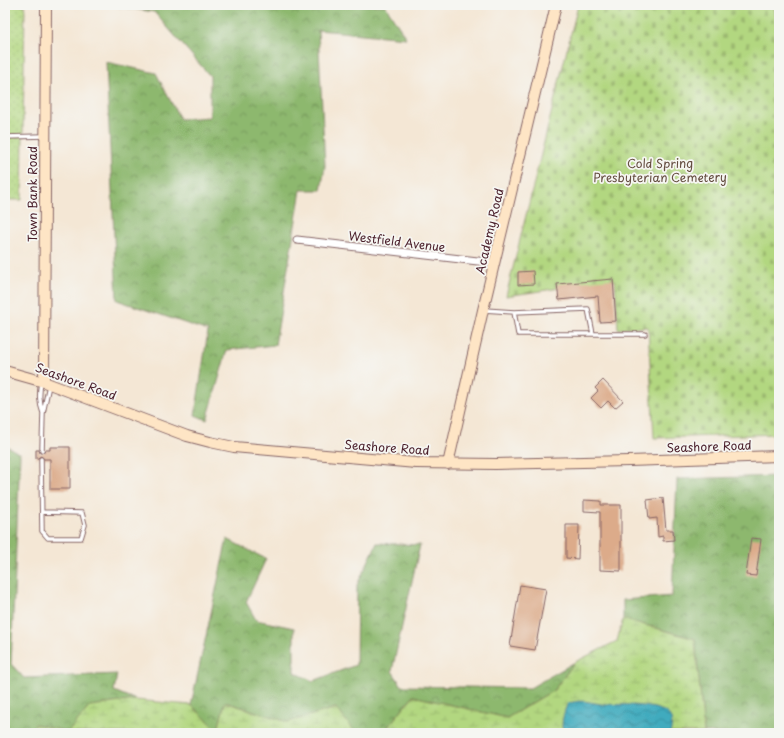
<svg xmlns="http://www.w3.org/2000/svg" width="784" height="738" viewBox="0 0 784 738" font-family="'Playpen Sans',sans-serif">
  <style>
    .forest { fill: url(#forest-crowns); stroke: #6c6c4c }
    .wetland { fill: url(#wetland-marsh); stroke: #7e7b56 }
    .cemetery { fill: url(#cemetery-stones); stroke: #7e7b56 }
    .park { fill: url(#park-dots); stroke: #7e7b56 }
    .water { fill: url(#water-waves); stroke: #446574 }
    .building { fill: #dcab8a }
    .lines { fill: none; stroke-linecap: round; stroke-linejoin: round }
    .lane-casing { stroke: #866566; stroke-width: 5.5 }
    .street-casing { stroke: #866566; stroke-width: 9 }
    .secondary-casing { stroke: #866566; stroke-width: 12 }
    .lane { stroke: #fff; stroke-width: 3.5 }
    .street { stroke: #fff; stroke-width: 7 }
    .secondary { stroke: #fee5c5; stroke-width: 10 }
    .labels { text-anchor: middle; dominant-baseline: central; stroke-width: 3.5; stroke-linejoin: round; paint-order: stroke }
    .park-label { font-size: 12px; fill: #644d40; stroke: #f6f6f2 }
    .street-label { font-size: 12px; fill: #4a1f2b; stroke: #f6f6f2 }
  </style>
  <defs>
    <pattern id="forest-crowns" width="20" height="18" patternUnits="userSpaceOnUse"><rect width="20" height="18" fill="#8db86e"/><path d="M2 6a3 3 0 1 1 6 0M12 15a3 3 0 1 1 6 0" fill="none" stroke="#75955b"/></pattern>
    <pattern id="wetland-marsh" width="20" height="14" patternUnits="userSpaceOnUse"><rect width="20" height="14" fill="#b2d780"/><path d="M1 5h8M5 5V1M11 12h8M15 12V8" fill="none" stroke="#9bb86f"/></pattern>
    <pattern id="cemetery-stones" width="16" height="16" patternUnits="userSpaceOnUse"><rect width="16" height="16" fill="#b2d780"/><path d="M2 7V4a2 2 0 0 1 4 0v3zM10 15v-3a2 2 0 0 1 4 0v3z" fill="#9bb86f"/></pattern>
    <pattern id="park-dots" width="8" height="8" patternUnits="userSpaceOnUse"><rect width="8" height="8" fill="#b2d780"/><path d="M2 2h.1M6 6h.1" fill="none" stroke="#9bb86f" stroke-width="1.8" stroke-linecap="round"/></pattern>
    <pattern id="water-waves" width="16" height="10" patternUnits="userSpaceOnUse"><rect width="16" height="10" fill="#3fabbe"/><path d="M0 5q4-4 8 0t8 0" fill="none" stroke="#378b9b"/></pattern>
  </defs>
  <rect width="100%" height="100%" fill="#f6f6f2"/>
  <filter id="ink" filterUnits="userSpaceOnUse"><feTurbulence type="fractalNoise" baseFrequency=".025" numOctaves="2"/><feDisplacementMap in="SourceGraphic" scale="8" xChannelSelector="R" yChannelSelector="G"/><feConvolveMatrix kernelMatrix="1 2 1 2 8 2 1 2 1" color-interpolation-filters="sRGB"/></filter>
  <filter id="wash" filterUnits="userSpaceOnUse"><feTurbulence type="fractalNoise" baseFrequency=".012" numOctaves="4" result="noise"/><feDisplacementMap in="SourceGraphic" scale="16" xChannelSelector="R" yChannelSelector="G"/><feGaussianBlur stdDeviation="0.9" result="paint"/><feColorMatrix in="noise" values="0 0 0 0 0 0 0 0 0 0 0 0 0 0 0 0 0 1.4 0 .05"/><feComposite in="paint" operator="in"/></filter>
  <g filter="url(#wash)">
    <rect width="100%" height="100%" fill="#f4e7d5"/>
    <!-- forest -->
    <path class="forest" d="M107,5H385L406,38L318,30L325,166L321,190H301L275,345L227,350L207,420L195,415L208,331L117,300L106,62L156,73L180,119L210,117V76L154,12Z
      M5,445L20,454L11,664L24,678L117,674L114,691L136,700L90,706L68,732L35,724L30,733H5Z
      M779,476V733H704L695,639L623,619V600L672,596L677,479Z
      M227,539L266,559L246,602L256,620L294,628V672L313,681L356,665L357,585L377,543L420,545L392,671L402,686L530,688L575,662L554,690L507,718L413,696L383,733H356L336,708L288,722L225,702L218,731L191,705Z"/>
    <!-- wetland -->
    <path class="wetland" d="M773,5H779V26Z
      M779,63V101L772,96Z
      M623,619L695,639L704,733H383L413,696L507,718L554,690L575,662L617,641Z
      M136,700L191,705L218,730L225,702L288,722L336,708L356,733H30L35,724L68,732L90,706Z"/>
    <!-- cemetery -->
    <path class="cemetery" d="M578,5H773L779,26V63L772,95L779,101V434L654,438L648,327L618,329L615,280L506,296Z"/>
    <!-- park -->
    <path class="park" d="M5,5H25L22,200H5Z"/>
    <!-- water -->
    <path class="water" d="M579,701C587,701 594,703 601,704C617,705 658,703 669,715C673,720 672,727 670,733H626L612,732L574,733L562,728C562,719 564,711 568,703Z"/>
    <g id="blocks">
      <!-- building -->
      <path class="building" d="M533,271L534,284L518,285V272Z
        M613,279L616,321L600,322L598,296L559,300L557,284Z
        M603,380L623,401L615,408L608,401L601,408L591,398L598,391L595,388Z
        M50,447H70V489H50V459H44L41,456L36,459V450H39L40,453H42L45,450H50Z
        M663,498L666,530H673L674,540L663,541V536L658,537L657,518L649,519L647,500Z
        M584,500L601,501V505H621V571L600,570V512L584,511Z
        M566,525H579L578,559L566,558Z
        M751,538L761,539L756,576L746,575Z
        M520,585L546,589L535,650L510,646Z"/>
    </g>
  </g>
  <g filter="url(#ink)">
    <use href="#blocks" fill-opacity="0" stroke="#866566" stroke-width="1"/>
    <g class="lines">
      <defs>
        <path id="lane" d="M5,137L44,136
          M484,310L514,312L588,309L593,334
          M514,312L518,334H645
          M41,382C39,394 39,402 43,413
          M42,450L43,413L49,385
          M41,459L42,531L48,538H81L85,525L82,513L42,512"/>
        <path id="street" d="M297,240L495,263"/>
        <path id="secondary" d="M5,371L44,382L187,436L210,442L234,447L416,463L496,464L629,461L779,456
          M44,382L46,5
          M448,464L483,310L556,5"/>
      </defs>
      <!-- lane casing -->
      <use href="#lane" class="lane-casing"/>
      <!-- street casing -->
      <use href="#street" class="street-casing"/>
      <!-- secondary casing -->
      <use href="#secondary" class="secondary-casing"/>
      <!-- lane -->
      <use href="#lane" class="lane"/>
      <!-- street -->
      <use href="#street" class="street"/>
      <!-- secondary -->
      <use href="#secondary" class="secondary"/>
    </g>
  </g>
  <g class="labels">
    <!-- park labels -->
    <g class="park-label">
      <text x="660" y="163">Cold Spring<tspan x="660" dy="14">Presbyterian Cemetery</tspan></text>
    </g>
    <!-- street labels -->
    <g class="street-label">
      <text transform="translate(32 194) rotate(-90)">Town Bank Road</text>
      <text transform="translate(489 231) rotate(-77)">Academy Road</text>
      <text transform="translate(397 241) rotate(7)">Westfield Avenue</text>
      <text transform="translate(76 381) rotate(20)">Seashore Road</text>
      <text transform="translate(709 446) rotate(-2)">Seashore Road</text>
      <text transform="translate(387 447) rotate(4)">Seashore Road</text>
    </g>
  </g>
  <!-- margin -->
  <rect width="784" height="738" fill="none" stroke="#f6f6f2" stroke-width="20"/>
</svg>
